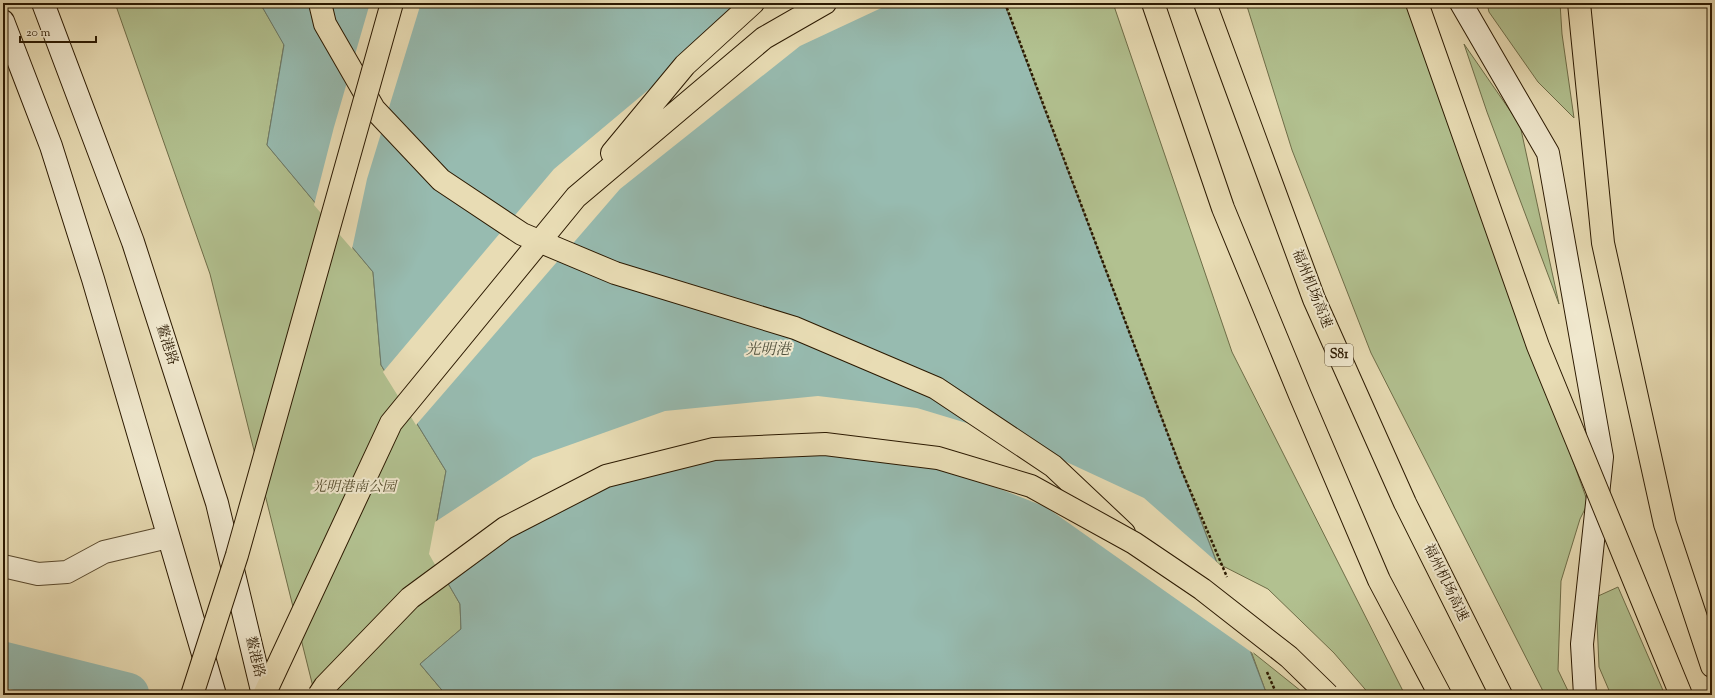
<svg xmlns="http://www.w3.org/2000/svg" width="1715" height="698" viewBox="0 0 1715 698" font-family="'Sorts Mill Goudy','Noto Serif SC',serif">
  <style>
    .green { fill: #b2c190; stroke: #6e6d48 }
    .water { fill: #97bbb0; stroke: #6c7a6a }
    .pier { fill: #e8dcb4 }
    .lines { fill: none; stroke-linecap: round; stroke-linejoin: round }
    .river { stroke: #97bbb0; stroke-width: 45 }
    .tertiary-casing { stroke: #5a4a2e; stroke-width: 24 }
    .secondary-casing { stroke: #2b1901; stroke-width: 24 }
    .trunk-casing { stroke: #2b1901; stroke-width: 24 }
    .motorway-casing { stroke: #2b1901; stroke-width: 24 }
    .path { stroke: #2b1901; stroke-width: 2.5; stroke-dasharray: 3 2; stroke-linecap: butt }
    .tertiary { stroke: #f0e8ce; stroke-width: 22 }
    .secondary { stroke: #f0e8ce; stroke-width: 22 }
    .trunk { stroke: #e8dcb4; stroke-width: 22 }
    .motorway { stroke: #e8dcb4; stroke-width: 22 }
    .trunk-bridge-casing { stroke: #2b1901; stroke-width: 24; stroke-linecap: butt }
    .trunk-bridge { stroke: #e8dcb4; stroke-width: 22 }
    .labels { text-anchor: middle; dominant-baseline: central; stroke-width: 4; stroke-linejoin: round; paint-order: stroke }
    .shield { fill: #f0e8ce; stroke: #66573e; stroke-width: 1 }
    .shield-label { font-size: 13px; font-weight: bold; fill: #2b1901 }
    .street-label { font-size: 14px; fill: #2b1901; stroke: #f0e8ce }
    .park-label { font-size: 14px; font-style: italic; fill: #544b2c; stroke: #f0e8ce }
    .water-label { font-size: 15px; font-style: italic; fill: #51523e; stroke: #f0e8ce }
  </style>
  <rect width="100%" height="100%" fill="#e8dcb4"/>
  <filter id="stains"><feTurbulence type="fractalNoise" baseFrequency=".005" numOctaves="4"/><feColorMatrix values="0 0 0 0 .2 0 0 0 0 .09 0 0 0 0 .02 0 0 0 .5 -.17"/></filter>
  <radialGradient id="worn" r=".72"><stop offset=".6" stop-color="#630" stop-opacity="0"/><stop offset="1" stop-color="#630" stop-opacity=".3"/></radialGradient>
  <!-- green -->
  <path class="green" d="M115,3H260L284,44L267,145L373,272L381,365L446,471L431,554L460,604L461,629L420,664L446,695H315L210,274Z
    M1004,3H1113L1232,352L1405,695H1370L1334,653L1268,589L1217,563Z
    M1246,3H1419L1491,233L1588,503L1580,519L1561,581L1558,670L1570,695H1545L1371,353L1292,150Z
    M1487,3H1560L1562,34L1574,118L1538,82L1489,12Z
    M1464,44L1520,125L1559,304L1487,112Z
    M1618,587L1665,695H1611L1599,667L1596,597Z
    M1251,651L1306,695H1267Z"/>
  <!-- water -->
  <path class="water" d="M260,3H1004L1267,695H446L420,664L461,629L460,604L431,554L446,471L381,365L373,272L267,145L284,45Z"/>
  <!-- pier -->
  <path class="pier" d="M370,3H421L367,179L352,249L314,205L334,127Z
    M752,3H892L800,46L620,189L416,425L383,372L554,169Z
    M818,396L917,408L1013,437L1144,498L1219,564L1254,654L1046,507L923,459L776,450L662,464L551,508L446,584L429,554L435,522L533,458L665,411Z"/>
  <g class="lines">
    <!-- river -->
    <path class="river" d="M3,664L127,695"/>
    <defs>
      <path id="tertiary" d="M3,566L38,574L67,572L104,552L168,537"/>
      <path id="secondary" d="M43,3L133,242L217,503L263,695
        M1461,3L1548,153L1602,457L1582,644L1585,695
        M3,21L51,146L93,279L215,695"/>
      <path id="trunk" d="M320,3L325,24L374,109L441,180L522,234L615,273L795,328L936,388L1053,466L1124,533
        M1579,3L1603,243L1665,524L1712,666
        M612,153L685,65L753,3
        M264,695L391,423L576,197L764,38L825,3"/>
      <path id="motorway" d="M1153,3L1223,208L1300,395L1379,580L1440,695
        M1205,3L1314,299L1405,503L1501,695"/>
    </defs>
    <!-- tertiary casing -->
    <use href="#tertiary" class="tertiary-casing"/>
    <!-- secondary casing -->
    <use href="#secondary" class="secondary-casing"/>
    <!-- trunk casing -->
    <use href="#trunk" class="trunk-casing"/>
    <!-- motorway casing -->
    <use href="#motorway" class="motorway-casing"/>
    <!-- path -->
    <path class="path" d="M1005,3L1181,469L1227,577
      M1267,672L1277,695"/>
    <!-- tertiary -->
    <use href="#tertiary" class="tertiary"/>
    <!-- secondary -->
    <use href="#secondary" class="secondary"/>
    <!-- trunk -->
    <use href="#trunk" class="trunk"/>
    <!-- motorway -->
    <use href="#motorway" class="motorway"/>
    <defs>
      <path id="trunk-bridge" d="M1417,3L1538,346L1681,695
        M192,695L237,555L392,3
        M319,695L325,686L410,598L505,528L606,476L714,449L825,444L938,458L1031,486L1134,543L1202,589L1289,657L1328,695"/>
    </defs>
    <!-- trunk-bridge casing -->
    <use href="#trunk-bridge" class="trunk-bridge-casing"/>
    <!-- trunk-bridge -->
    <use href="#trunk-bridge" class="trunk-bridge"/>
  </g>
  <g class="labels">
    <!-- shield labels -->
    <rect class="shield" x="1325" y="344" width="28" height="22" rx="3"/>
    <g class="shield-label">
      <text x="1339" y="355">S81</text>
    </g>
    <!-- street labels -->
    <g class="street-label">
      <text transform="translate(1311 289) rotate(68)">福州机场高速</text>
      <text transform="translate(166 345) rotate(72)">鳌港路</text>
      <text transform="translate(1445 583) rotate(64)">福州机场高速</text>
      <text transform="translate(254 657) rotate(77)">鳌港路</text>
    </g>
    <!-- park labels -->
    <g class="park-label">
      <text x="354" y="488">光明港南公园</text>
    </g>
    <!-- water labels -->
    <g class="water-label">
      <text x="768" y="350">光明港</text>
    </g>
  </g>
  <!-- margin -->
  <rect width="1715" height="698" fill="none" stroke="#e8dcb4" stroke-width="16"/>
  <rect x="4" y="4" width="1707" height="690" fill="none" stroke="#2b1901" stroke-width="2"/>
  <rect x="8" y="8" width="1699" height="682" fill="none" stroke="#2b1901"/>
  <!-- scale -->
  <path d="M20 36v6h76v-6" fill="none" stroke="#2b1901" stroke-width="2"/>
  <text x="26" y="36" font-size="12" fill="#2b1901" stroke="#f0e8ce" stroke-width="3" paint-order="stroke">20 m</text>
  <rect width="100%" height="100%" filter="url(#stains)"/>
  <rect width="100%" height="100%" fill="url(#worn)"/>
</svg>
